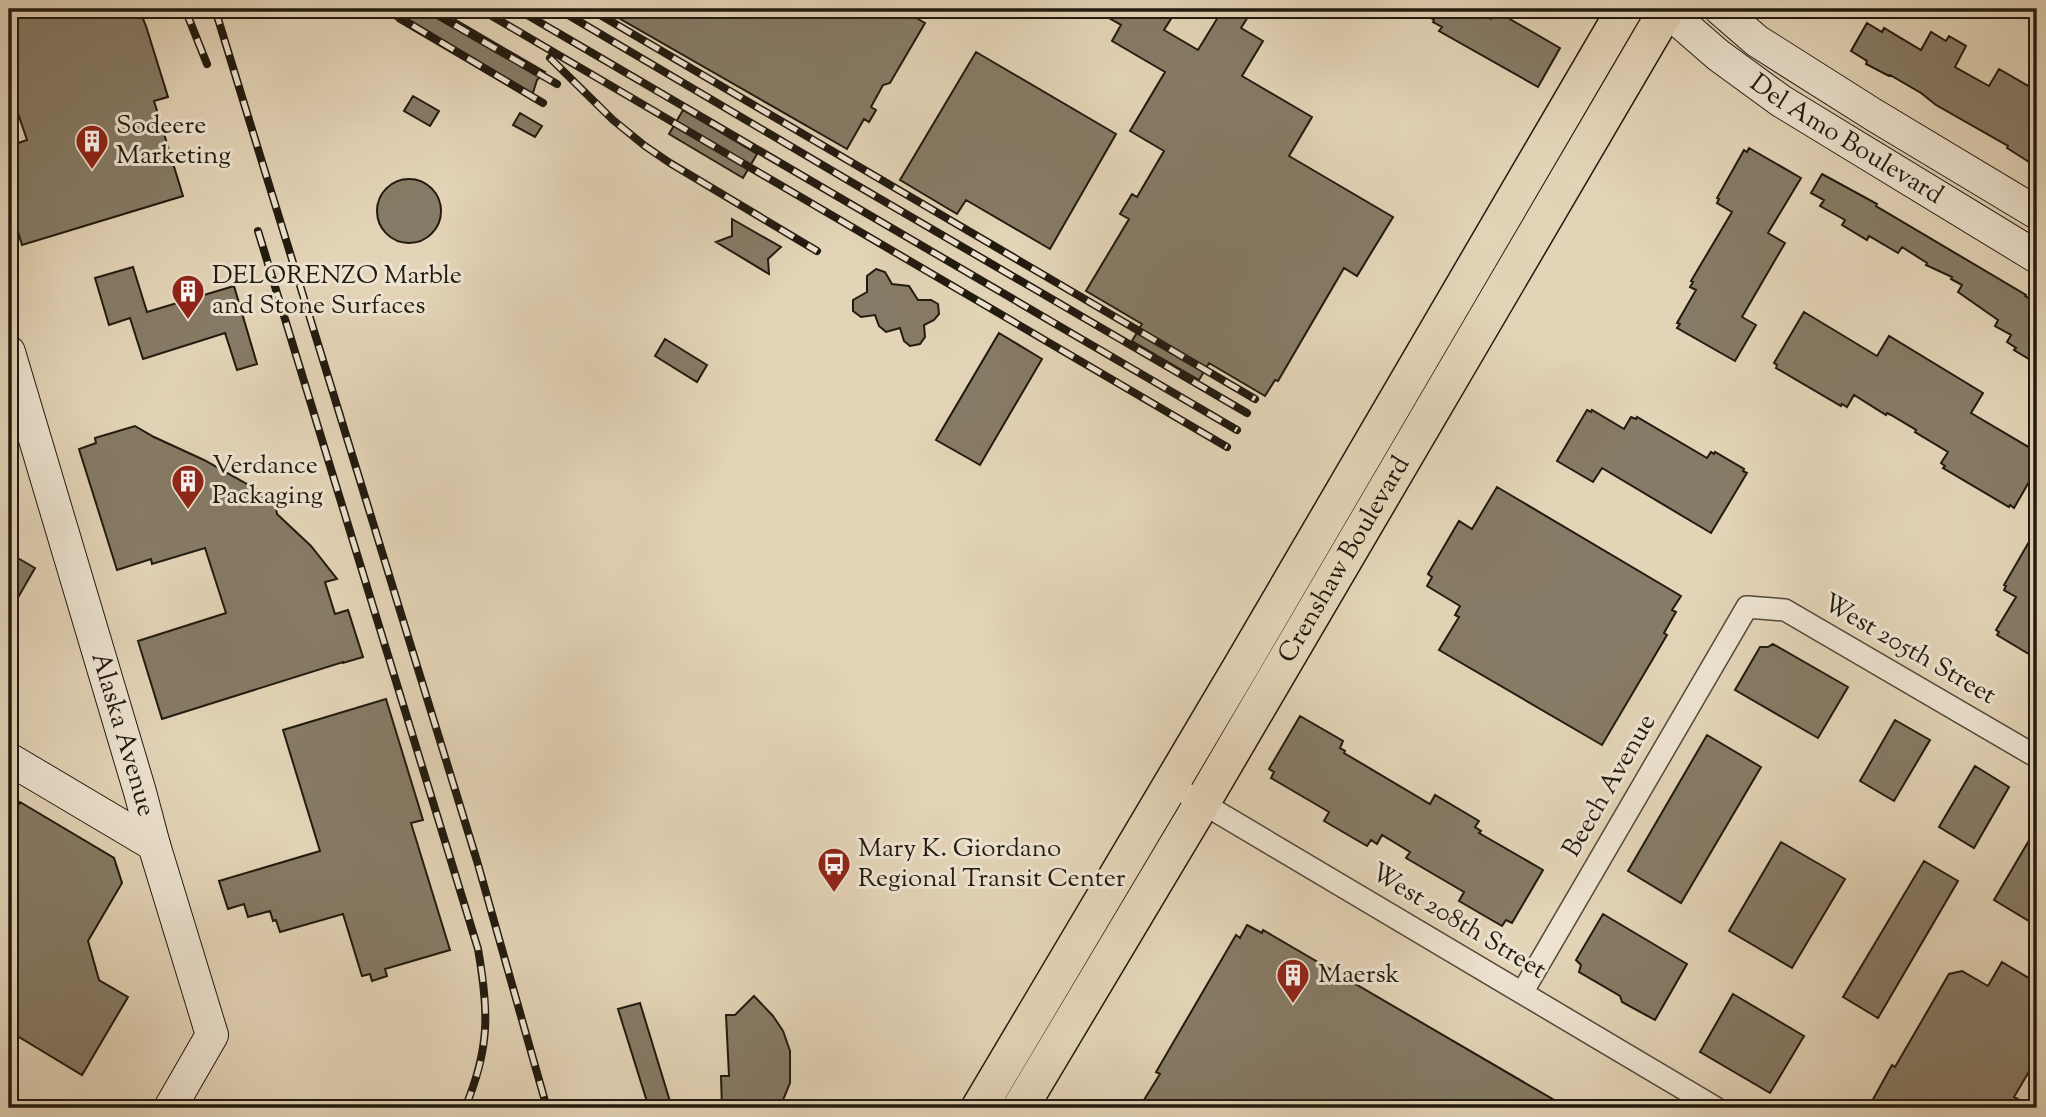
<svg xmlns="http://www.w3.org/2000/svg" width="2046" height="1117" viewBox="0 0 2046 1117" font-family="'Sorts Mill Goudy',serif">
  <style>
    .building { fill: #867b66; stroke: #221a0f; stroke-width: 2 }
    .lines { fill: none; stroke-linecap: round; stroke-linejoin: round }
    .street-casing { stroke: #524839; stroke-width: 24 }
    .secondary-casing { stroke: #221a0f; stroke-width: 34 }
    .primary-casing { stroke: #221a0f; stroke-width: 38 }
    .street { stroke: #ede3d0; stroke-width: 21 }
    .secondary { stroke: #ede3d0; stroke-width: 32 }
    .primary { stroke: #e3d4b7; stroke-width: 35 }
    .rail-casing { stroke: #221a0f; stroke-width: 8 }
    .rail { stroke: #ede3d0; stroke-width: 5; stroke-dasharray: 16; stroke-linecap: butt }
    .labels { text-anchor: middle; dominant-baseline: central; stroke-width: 6; stroke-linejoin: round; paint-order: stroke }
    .poi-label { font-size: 26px; fill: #221a0f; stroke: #ede3d0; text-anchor: start }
    .street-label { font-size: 26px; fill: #221a0f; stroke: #ede3d0 }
  </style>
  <rect width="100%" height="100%" fill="#e3d4b7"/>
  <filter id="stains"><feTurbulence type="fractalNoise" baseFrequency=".00286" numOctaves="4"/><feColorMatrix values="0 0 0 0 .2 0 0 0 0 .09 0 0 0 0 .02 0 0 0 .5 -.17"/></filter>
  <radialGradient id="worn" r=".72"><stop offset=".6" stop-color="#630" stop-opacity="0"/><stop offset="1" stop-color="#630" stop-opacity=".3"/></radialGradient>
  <!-- building -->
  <path class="building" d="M9,9H139L146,26L168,97L154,101L183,196L22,245L9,202V146L27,140L9,87Z
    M412,9H437L545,72L537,80L531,99L398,21Z
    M603,9H901L925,23L890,83L883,85L871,107L876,110L869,122L864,119L847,149Z
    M1093,9H1165L1174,14L1164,30L1198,50L1223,9H1253L1241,28L1263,41L1242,76L1312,117L1289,156L1393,217L1357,276L1344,268L1278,381L1275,380L1265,396L1209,363L1199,380L1132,341L1142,324L1086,291L1129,219L1120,214L1132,194L1137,197L1164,151L1130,131L1165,72L1112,41L1121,25Z
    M1416,9H1473L1491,19L1496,11L1560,48L1538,87L1439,31L1442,27L1433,22L1434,20Z
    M1867,23L1882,32L1884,28L1921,50L1931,32L1946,41L1949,36L1966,46L1955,67L1989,86L1999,69L2037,91V163L2031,159L2029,162L2007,148L2008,146L1936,105L1921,93L1890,75L1889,76L1866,64L1867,61L1851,51Z
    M976,52L1116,134L1050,249L966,200L957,214L900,180Z
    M413,96L439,111L430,126L404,111Z
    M683,110L757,154L743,178L669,134Z
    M520,113L542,126L535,137L513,125Z
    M1749,148L1801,178L1768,233L1785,243L1742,317L1756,325L1735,361L1677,328L1680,324L1677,323L1696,290L1690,287L1693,282L1691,281L1732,212L1717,203L1719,199L1717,198L1744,150L1747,152Z
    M1822,174L1877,204L1876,206L2026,295L2025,296L2037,303V345L2029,359L2014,350L2016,348L2007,342L2011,335L1995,326L1998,320L1958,292L1962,285L1951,279L1952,277L1926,265L1927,263L1902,247L1898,253L1869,236L1867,240L1842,225L1845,220L1820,206L1824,200L1811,193Z
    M377 211a32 32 0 1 1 64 0a32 32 0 1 1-64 0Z
    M732,219L781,247L768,259L769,274L716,242L732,236Z
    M133,267L147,312L234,286L257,364L237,370L225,333L143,359L130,318L109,325L95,278Z
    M876,269L885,272L892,284L909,286L918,300H931L938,304L939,314L934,320L924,325L925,337L920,344L910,346L904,341L900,328L886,332L879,326L875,315L861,317L853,311V300L867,292V276Z
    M1804,312L1877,356L1889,336L1983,393L1971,413L2037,452V468L2014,508L2010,505L2009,507L1943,468L1945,466L1941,463L1948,452L1915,432L1916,430L1891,415L1887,413L1886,415L1854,395L1847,407L1842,404L1841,406L1776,368L1777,365L1774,363Z
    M999,333L1042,359L980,465L936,440Z
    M665,339L707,365L697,382L655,356Z
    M1587,410L1591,412L1592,410L1624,429L1631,417L1636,419L1637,417L1707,458L1711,452L1714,454L1715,452L1744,469L1743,471L1747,473L1711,533L1602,468L1593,482L1557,461Z
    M135,426L154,437L204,460L261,492L270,503L275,502L277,514L311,546L337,579L325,582L335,614L348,610L363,657L343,663V662L162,719L138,641L226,613L205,548L152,564L151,559L117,570L79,449L96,443L95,438Z
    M1497,487L1681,596L1672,610L1676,612L1664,633L1667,635L1602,745L1439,650L1459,617L1455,615L1460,606L1427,586L1432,577L1428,574L1459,521L1472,529Z
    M2037,528V659L1997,635L1999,632L1996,630L2016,597L2004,590L2006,586L2004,585Z
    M9,553L35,568L9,613Z
    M1773,644L1848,687L1818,738L1735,690L1760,647H1768Z
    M386,699L423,820L411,823L450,950L385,969L387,976L372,981L370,974L362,976L343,914L280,932L276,920L273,921L270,911L248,917L244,904L228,909L219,881L320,851L283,730Z
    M1300,716L1343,741L1340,748L1345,751L1344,753L1430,804L1435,795L1479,821L1475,827L1481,831L1479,833L1543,870L1512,923L1506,920L1502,926L1459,901L1464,892L1406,858L1410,852L1382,835L1377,844L1371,840L1367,846L1324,821L1329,812L1271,778L1274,772L1269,769Z
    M1895,720L1930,740L1894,801L1860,781Z
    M1707,735L1761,767L1681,903L1628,871Z
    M1975,766L2009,787L1974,848L1939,827Z
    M20,802L114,858L122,883L88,941L99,980L128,997L82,1075L9,1031V821Z
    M2037,827V926L1994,900Z
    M1781,842L1845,879L1792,968L1729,931Z
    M1924,861L1958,881L1878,1018L1843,997Z
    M1603,914L1687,964L1655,1020L1622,1002L1620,996L1579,972L1581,965L1576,960Z
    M1247,925L1262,933L1263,930L1568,1108H1139L1160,1074L1156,1072L1236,935L1240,938Z
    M2002,962L2037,983V1058L2014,1097L2034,1108H1879L1871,1103L1892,1065L1895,1067L1949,974L1962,971L1988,986Z
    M1733,994L1804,1036L1770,1093L1700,1052Z
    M754,996L773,1016L783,1031L790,1051V1083L783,1100L776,1108H722L721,1076H729L726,1015H735Z
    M640,1003L672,1108H649L618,1009Z"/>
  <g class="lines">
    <defs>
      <path id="street" d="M1170,784L1716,1108
        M1522,993L1747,607L1785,610L2037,757"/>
      <g id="secondary">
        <path id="s1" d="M1665,9L1718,55L1781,101L2037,257"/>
        <path d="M1720,9L1757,41L1874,115L2037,213"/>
        <path id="s2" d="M9,352L140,792L154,845L212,1035L170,1108"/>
        <path d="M9,759L154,845"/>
      </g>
      <g id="primary">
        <path d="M979,1108L1243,663L1625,9"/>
        <path id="s3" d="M1020,1108L1202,803L1667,9"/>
      </g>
    </defs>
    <!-- street casing -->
    <use href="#street" class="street-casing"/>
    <!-- secondary casing -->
    <use href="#secondary" class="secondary-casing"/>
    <!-- primary casing -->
    <use href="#primary" class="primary-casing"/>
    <!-- street -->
    <use href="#street" class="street"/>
    <!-- secondary -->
    <use href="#secondary" class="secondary"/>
    <!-- primary -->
    <use href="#primary" class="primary"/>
    <defs>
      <path id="rail" d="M185,9L207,64
        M215,9L477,861L547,1108
        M385,9L543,103
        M427,9L557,84
        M480,9L1227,447
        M517,9L1237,430
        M558,9L846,179L1247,413
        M590,9L1255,399
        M550,58L613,120L645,146L670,163L817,251
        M258,231L478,949C489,1012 490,1048 465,1108"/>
    </defs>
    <!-- rail casing -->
    <use href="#rail" class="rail-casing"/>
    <!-- rail -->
    <use href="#rail" class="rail"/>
  </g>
  <!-- icons -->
  <defs>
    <symbol id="building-pin" viewBox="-11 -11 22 30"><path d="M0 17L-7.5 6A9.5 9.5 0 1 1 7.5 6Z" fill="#8f2418" stroke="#ede3d0"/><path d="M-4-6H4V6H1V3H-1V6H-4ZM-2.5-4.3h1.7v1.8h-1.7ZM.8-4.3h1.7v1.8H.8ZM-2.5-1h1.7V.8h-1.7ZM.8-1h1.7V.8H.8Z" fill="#fff"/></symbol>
    <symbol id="bus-pin" viewBox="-11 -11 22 30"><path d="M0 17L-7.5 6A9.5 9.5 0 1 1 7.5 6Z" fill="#8f2418" stroke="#ede3d0"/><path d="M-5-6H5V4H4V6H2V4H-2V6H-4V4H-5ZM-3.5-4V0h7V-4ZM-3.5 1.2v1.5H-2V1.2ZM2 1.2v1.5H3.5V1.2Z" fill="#fff"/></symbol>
  </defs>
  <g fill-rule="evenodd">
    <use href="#building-pin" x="73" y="122" width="38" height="52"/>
    <use href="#building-pin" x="169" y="272" width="38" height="52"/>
    <use href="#building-pin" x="169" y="462" width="38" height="52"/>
    <use href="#bus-pin" x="815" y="845" width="38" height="52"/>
    <use href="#building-pin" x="1274" y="956" width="38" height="52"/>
  </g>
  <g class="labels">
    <!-- poi labels -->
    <g class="poi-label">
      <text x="116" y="126">Sodeere<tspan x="116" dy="30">Marketing</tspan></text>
      <text x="212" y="276">DELORENZO Marble<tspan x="212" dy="30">and Stone Surfaces</tspan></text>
      <text x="212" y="466">Verdance<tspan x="212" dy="30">Packaging</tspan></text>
      <text x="858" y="849">Mary K. Giordano<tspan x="858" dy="30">Regional Transit Center</tspan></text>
      <text x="1318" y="975">Maersk</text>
    </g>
    <!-- street labels -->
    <g class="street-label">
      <text stroke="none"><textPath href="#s1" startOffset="224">Del Amo Boulevard</textPath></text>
      <text stroke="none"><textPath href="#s3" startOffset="637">Crenshaw Boulevard</textPath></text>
      <text transform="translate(1909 650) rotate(30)">West 205th Street</text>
      <text stroke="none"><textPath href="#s2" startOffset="399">Alaska Avenue</textPath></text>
      <text transform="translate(1610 786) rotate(-60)">Beech Avenue</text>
      <text transform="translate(1458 922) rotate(31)">West 208th Street</text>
    </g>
  </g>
  <!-- margin -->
  <rect width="2046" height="1117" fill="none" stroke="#e3d4b7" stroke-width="35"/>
  <rect x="10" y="10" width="2025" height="1096" fill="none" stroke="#221a0f" stroke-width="3.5"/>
  <rect x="18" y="18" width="2011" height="1082" fill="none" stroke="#221a0f" stroke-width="2"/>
  <rect width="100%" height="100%" filter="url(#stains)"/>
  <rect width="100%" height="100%" fill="url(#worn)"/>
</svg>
